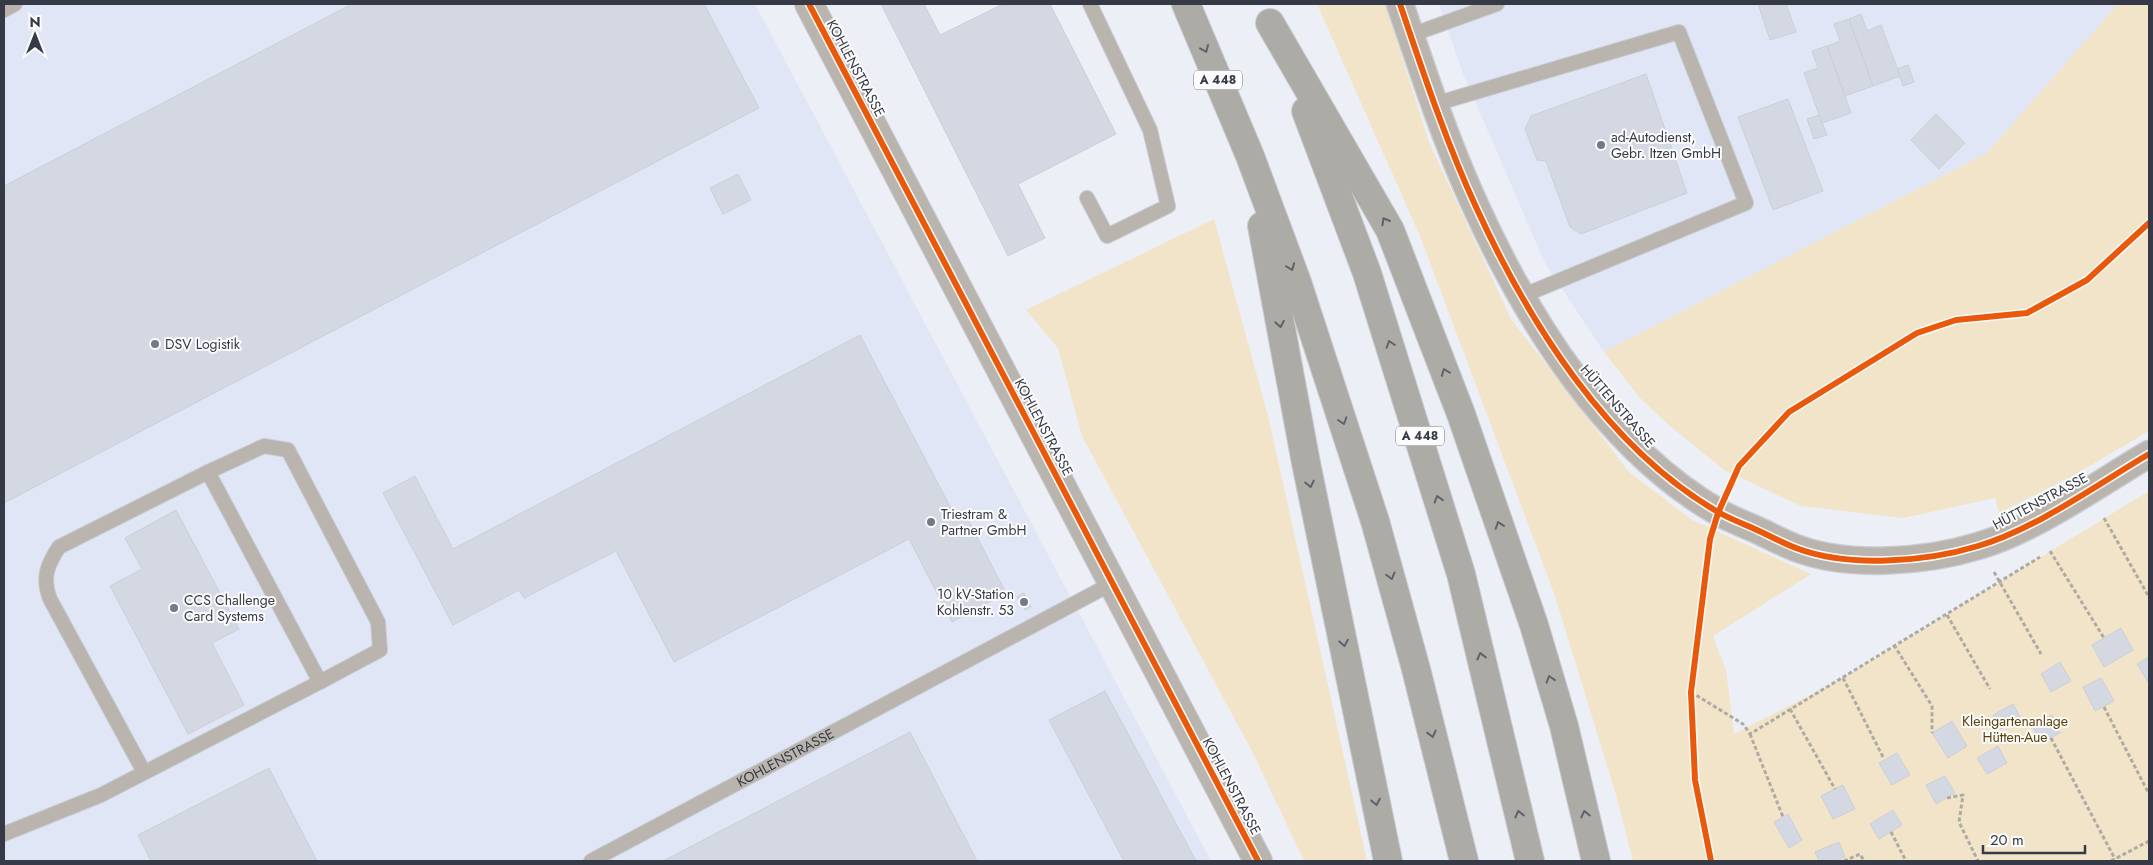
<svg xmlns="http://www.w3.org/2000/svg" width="2153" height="865" viewBox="0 0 2153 865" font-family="Jost,sans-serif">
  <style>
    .built { fill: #e0e6f5 }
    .green { fill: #f1e4c8 }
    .building { fill: #d4d8e2; stroke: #cbcfd8 }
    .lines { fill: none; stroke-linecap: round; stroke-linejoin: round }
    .service-casing { stroke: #c9ccd2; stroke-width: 16 }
    .minor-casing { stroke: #c9ccd2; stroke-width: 29 }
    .tertiary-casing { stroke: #c9ccd2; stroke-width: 30 }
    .motorway-casing { stroke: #c9ccd2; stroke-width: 30 }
    .path { stroke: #aeaba4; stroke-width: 3; stroke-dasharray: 4 2.5; stroke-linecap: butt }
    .service { stroke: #b9b4ad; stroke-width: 14 }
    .minor { stroke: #b9b4ad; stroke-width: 26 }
    .tertiary { stroke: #b9b4ad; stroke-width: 28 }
    .motorway { stroke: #adaba6; stroke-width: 28 }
    .cycleway-casing { stroke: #fbfbfb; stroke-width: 9 }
    .cycleway { stroke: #e8590c; stroke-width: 6 }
    .oneway { stroke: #5f6268 }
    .poi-dot { fill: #757984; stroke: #fbfbfb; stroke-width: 2 }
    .labels { text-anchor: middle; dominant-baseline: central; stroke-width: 4; stroke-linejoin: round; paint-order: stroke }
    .shield { fill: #fbfbfb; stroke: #70747c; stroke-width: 1 }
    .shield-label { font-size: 12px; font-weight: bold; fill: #353a46 }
    .street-label { font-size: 14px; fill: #353a46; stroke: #fbfbfb }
    .poi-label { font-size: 14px; fill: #353a46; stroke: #fbfbfb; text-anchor: start }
    .park-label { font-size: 14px; fill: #564109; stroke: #fbfbfb }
  </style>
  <rect width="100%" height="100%" fill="#edeff6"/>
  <!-- built -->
  <path class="built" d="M4,4H755L1211,861H4Z
    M1439,4H2118L1987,153L1604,352L1545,263L1462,71Z"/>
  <!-- green -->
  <path class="green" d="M1317,4H1385L1429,142L1511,319L1629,472L1692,520L1811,574L1713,636L1726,670L1734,734L1843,678L2149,491V861H1633L1617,798L1555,596L1420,236Z
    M2118,4H2149V431L2069,478L1999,513L1995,498L1903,518L1801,506L1724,470L1670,426L1640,398L1604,352L1987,153Z
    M1214,219L1268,416L1367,861H1304L1253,753L1082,436L1058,348L1026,310Z"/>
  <!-- building -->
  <path class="building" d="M352,4H704L759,108L4,503V186Z
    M881,4H924L940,35L1003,4H1050L1116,134L1018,184L1045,238L1008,256Z
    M1758,4H1786L1796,32L1770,40Z
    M1861,14L1867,31L1881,25L1900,76L1873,86L1849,19Z
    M1849,19L1873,86L1845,96L1827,46L1840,41L1834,24Z
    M1827,46L1851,113L1822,123L1804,73L1818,68L1812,51Z
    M1908,65L1914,82L1903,86L1897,69Z
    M1646,74L1687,193L1581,234L1570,227L1546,161L1537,160L1525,129L1531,116Z
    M1788,99L1823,191L1773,210L1738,117Z
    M1936,114L1965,143L1939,169L1911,140Z
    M1819,115L1827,135L1814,139L1807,119Z
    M738,174L751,200L723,214L710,188Z
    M860,335L954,514L963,510L1006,593L952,622L909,539L674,662L616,551L524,598L519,590L453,625L383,493L415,476L453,549Z
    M176,510L239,629L212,643L244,705L188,734L110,586L142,569L125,538Z
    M1024,593L1031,607L1025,610L1017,597Z
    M2121,628L2133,650L2104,667L2092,645Z
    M2149,657V684L2137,664Z
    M2060,662L2071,681L2051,692L2041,674Z
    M2101,678L2114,701L2095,711L2083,687Z
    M1105,691L1196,861H1124L1049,720Z
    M2013,704L2020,717L2001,729L1993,715Z
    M2052,715L2060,733L2041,743L2032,725Z
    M1952,721L1967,746L1948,758L1932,733Z
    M910,732L977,861H663Z
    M1998,746L2007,763L1987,774L1977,758Z
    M1897,753L1910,775L1892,785L1879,763Z
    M269,768L317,861H151L138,835Z
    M1945,776L1955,793L1936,804L1926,785Z
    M1843,785L1855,809L1833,819L1821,796Z
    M1893,810L1902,825L1879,839L1870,824Z
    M1788,814L1802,840L1789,848L1774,822Z
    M1839,842L1845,857L1834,861H1819L1815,852Z"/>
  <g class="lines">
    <defs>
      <g id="service">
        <path d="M4,10L15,4"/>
        <path d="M1411,35L1497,4"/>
        <path d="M1435,104L1679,32L1746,203L1522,296"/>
        <path d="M1087,198L1107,236L1168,206L1150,130L1090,4"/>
        <path d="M208,472L264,446L288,450L378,622L380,650L320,682"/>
        <path d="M4,834L101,795L320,682L208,472L59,547C47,565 42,578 50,599L144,772"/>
        <path id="s1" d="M591,861L1111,584"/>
      </g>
      <path id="minor" d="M1400,4C1423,72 1446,142 1476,207C1528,321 1607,448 1718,512C1730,519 1744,524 1757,530C1770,536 1783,543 1796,548C1848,568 1926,562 1978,546C2034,530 2098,484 2149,454"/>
      <path id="tertiary" d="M809,4L1258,861"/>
      <path id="motorway" d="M1186,4L1250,156L1297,282L1375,521L1416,669L1464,861
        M1270,23L1390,230L1461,414L1534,625L1564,726L1596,861
        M1306,111L1367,273L1461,574L1530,861
        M1262,226L1306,463L1388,861"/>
    </defs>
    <!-- service casing -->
    <use href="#service" class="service-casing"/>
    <!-- minor casing -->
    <use href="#minor" class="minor-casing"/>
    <!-- tertiary casing -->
    <use href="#tertiary" class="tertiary-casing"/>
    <!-- motorway casing -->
    <use href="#motorway" class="motorway-casing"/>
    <!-- path -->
    <path class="path" d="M2104,518L2149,597
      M2050,551L2104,638
      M1994,572L2041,654
      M1947,615L1990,689
      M1894,645L1932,706V733
      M1843,678L1884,759
      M1691,692L1743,724L1750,734L2040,557
      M2104,707L2149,794
      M1790,709L1835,789
      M1750,734L1783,817
      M2051,738L2115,859
      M1947,798L1963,795L1959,822L1978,861
      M1891,832L1906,861
      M1844,861L1860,854L1864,861
      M2111,861L2149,841"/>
    <!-- service -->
    <use href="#service" class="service"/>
    <!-- minor -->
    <use href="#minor" class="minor"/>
    <!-- tertiary -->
    <use href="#tertiary" class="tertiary"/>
    <!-- motorway -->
    <use href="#motorway" class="motorway"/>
    <defs>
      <path id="cycleway" d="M809,4L1258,861
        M1400,4C1423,72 1446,142 1476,207C1528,321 1607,448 1718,512C1730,519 1744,524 1757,530C1770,536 1783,543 1796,548C1848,568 1926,562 1978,546C2034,530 2098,484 2149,454
        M1711,861L1695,780L1691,692L1710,539L1718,513L1739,466L1789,412L1917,333L1956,320L2027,313L2087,280L2149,223"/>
    </defs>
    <!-- cycleway casing -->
    <use href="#cycleway" class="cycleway-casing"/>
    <!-- cycleway -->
    <use href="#cycleway" class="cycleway"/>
  </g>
  <!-- one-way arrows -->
  <defs><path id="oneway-chevron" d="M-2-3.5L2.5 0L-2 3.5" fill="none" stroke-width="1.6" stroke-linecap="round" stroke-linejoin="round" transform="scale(1.25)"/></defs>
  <g class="oneway">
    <use href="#oneway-chevron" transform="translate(1205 49) rotate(67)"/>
    <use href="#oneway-chevron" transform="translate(1385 221) rotate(-120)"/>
    <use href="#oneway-chevron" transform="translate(1291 267) rotate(69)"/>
    <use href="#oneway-chevron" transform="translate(1280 324) rotate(80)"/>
    <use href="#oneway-chevron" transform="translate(1390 344) rotate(-108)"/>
    <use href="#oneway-chevron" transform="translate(1445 372) rotate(-111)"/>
    <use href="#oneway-chevron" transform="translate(1343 421) rotate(72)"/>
    <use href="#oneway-chevron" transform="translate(1310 484) rotate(78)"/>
    <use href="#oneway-chevron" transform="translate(1438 499) rotate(-107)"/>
    <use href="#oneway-chevron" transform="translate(1499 525) rotate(-109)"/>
    <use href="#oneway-chevron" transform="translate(1391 576) rotate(75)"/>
    <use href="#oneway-chevron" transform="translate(1344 643) rotate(79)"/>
    <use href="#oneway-chevron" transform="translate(1481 656) rotate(-104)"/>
    <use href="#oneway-chevron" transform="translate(1550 679) rotate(-107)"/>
    <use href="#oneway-chevron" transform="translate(1432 734) rotate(76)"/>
    <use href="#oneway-chevron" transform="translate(1376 802) rotate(79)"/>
    <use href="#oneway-chevron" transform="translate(1519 814) rotate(-104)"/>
    <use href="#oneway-chevron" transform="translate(1585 814) rotate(-103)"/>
  </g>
  <!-- markers -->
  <g class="poi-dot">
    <circle cx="1601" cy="145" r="5"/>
    <circle cx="155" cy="344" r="5"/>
    <circle cx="931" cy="522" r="5"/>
    <circle cx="1024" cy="602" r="5"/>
    <circle cx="174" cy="608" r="5"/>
  </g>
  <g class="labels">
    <!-- shield labels -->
    <g class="shield">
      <rect x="1194" y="70.5" width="48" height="19" rx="4"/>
      <rect x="1396" y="426.5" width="48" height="19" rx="4"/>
    </g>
    <g class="shield-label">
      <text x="1218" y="80">A 448</text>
      <text x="1420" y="436">A 448</text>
    </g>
    <!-- street labels -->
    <g class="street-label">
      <text transform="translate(856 68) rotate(62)">KOHLENSTRASSE</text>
      <text transform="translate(1618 406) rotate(49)">HÜTTENSTRASSE</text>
      <text transform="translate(1044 427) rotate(62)">KOHLENSTRASSE</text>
      <text transform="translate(2040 501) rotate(-28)">HÜTTENSTRASSE</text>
      <text stroke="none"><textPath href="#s1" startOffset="220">KOHLENSTRASSE</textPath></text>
      <text transform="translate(1232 786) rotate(62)">KOHLENSTRASSE</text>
    </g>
    <!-- poi labels -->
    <g class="poi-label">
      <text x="1611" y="137">ad-Autodienst,<tspan x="1611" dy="16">Gebr. Itzen GmbH</tspan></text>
      <text x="165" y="344">DSV Logistik</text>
      <text x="941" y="514">Triestram &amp;<tspan x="941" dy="16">Partner GmbH</tspan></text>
      <text x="1014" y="594" text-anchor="end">10 kV-Station<tspan x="1014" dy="16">Kohlenstr. 53</tspan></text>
      <text x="184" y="600">CCS Challenge<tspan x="184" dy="16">Card Systems</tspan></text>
    </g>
    <!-- park labels -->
    <g class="park-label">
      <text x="2015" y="721">Kleingartenanlage<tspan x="2015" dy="16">Hütten-Aue</tspan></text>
    </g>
  </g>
  <!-- border -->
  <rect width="2153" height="865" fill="none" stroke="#353a46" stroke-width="10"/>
  <!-- north arrow -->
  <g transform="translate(35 35)" stroke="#fbfbfb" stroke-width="4" paint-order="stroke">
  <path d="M0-4L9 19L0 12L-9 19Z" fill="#353a46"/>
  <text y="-8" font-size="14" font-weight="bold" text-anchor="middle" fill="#353a46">N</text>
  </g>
  <!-- scale -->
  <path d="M1983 845v8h102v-8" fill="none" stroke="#353a46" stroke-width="2.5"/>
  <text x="1990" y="845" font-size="15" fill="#353a46" stroke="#fbfbfb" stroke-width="4" paint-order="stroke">20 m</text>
</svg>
